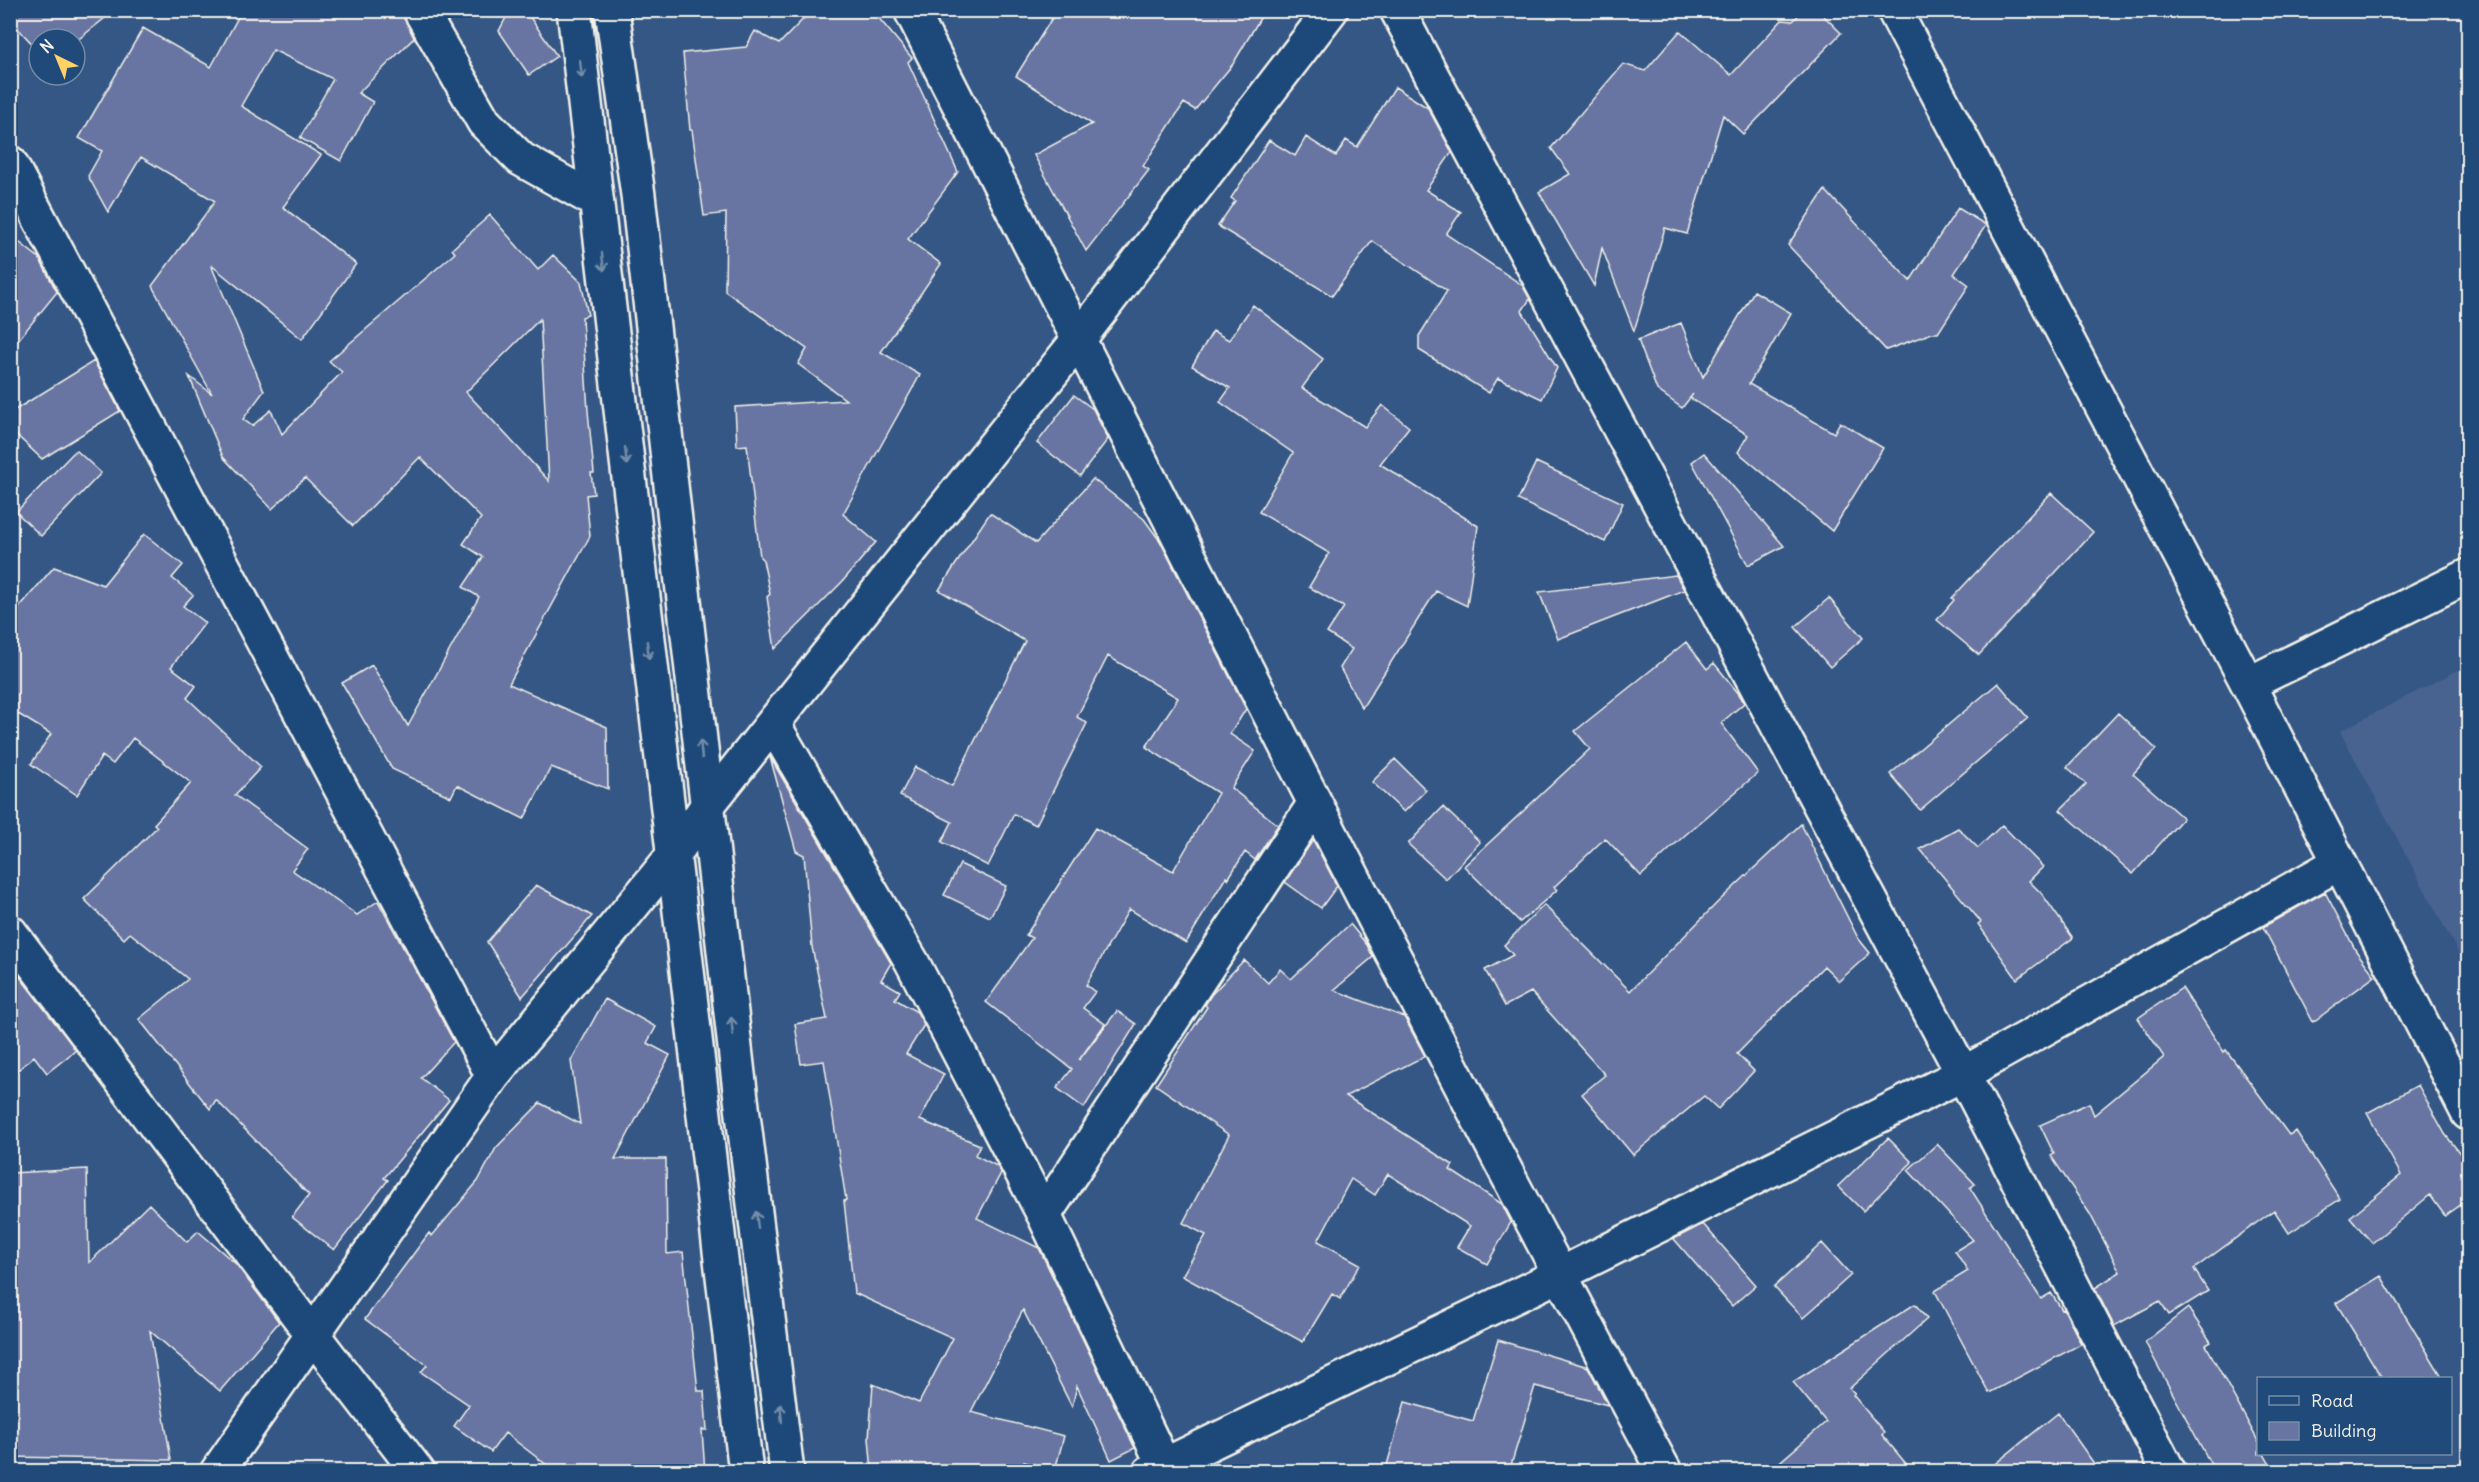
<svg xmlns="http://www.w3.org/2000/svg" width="2479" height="1482" viewBox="0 0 2479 1482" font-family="Delius,sans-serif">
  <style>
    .built { fill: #486390 }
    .building { fill: #6875a2; stroke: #f4f1e8; stroke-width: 1.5; fill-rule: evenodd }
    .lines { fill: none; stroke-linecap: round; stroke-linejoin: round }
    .street-casing { stroke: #f4f1e8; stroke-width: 38 }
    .secondary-casing { stroke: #f4f1e8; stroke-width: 38 }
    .street { stroke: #1f4a7a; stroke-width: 33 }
    .secondary { stroke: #1f4a7a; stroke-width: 33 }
    .oneway { stroke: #748da6 }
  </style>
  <rect width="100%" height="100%" fill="#355786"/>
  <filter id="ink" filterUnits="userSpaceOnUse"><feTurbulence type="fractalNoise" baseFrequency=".0167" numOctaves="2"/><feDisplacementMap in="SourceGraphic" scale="12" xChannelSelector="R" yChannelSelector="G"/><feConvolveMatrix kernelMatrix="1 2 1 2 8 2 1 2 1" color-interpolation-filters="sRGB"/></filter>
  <g filter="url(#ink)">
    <!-- built -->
    <path class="built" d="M2468,665V971L2340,731Z"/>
    <!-- building -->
    <path class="building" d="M10,10H115L75,42V39H39V51L10,20Z
      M242,10H401L414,38L358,93L373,102L341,161L300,138L333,79L273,50L241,106L321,155L283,207L356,264L302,339L211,265L264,391L243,419L252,426L271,410L282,434L342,372L329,361L455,253L452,249L490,215L538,270L553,255L581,282L588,315L582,317L588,411L594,473H591L594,494L586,495L590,536L509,684L607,727L608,789L551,767L524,819L457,785L451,797L392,769L342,683L372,665L408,726L479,597L463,587L483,557L463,544L481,518L420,457L353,526L305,478L272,509L223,457L189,376L212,394L152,286L215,201L141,157L108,212L88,176L102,151L79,138L143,28L211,67ZM540,319L549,481L466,392Z
      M510,10H525L557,56L529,75L499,31Z
      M812,10H872L912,58L908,62L958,172L908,239L941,264L881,352L920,375L843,514L876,542L842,582L775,649L767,597L770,594L763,560L760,557L747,445L737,446L735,407L846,400L798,364L807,349L725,291L726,213L704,216L692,130H690L683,53L746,47L755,31L779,44Z
      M1057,10H1265L1233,64L1195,110L1184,103L1143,166L1149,170L1086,251L1034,155L1092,124L1016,76Z
      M1803,10H1818L1841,33L1743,134L1723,115L1687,234L1665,228L1634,331L1602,248L1594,286L1539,192L1570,174L1551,148L1623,64L1645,71L1680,31L1731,75L1782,20L1793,21Z
      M1395,87L1428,108L1452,152L1426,190L1461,212L1446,234L1522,285L1530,299L1522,311L1557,368L1542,399L1498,378L1489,393L1419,350V336L1447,291L1372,241L1332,296L1218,226L1235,201L1231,198L1269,140L1295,156L1306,137L1336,156L1346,140L1357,147Z
      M1825,190L1910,281L1958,208L1986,225L1954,274L1969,285L1938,333H1932L1886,350L1788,245Z
      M10,235L39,258L57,292L10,350Z
      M1754,291L1791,313L1749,384L1834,433L1840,422L1883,448L1832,531L1738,452L1748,435L1690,398L1693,394L1682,408L1657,390L1638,340L1681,323L1703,377Z
      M1253,305L1323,359L1302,388L1365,427L1382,405L1409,427L1380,464L1478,526L1467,606L1436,591L1362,708L1340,668L1352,649L1327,633L1344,607L1309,587L1329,553L1259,512L1293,453L1220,402L1230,388L1192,366L1213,331L1229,340Z
      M94,361L120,411L42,459L10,429V413Z
      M1074,395L1093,409L1108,439L1080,476L1037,443Z
      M76,450L101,473L41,536L16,512Z
      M1704,453L1784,546L1748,565L1692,462Z
      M1536,462L1623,503L1605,542L1518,500Z
      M1093,479L1144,519L1160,541L1246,709L1230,734L1255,751L1231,788L1278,825L1255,860L1245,852L1228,879L1226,877L1186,943L1129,909L1086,985L1095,992L1083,1008L1105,1024L1079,1060L1117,1011L1136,1024L1084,1108L1057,1088L1072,1069L986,1002L1032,938L1026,935L1095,828L1173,871L1218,793L1146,747L1178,698L1108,656L1077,717L1087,723L1036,825L1014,814L988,866L942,842L952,822L900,796L915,767L952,786L1025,641L939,590L952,570L990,513L1036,543Z
      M2051,493L2093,532L1979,655L1937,620L1954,600L1952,598Z
      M144,534L183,565L172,578L193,595L183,606L205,623L171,667L196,686L187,698L261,767L235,795L308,849L292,870L357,915L378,901L454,1042L421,1078L449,1100L384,1178L388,1180L334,1250L292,1217L309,1195L216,1100L210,1109L139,1019L188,979L130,933L124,939L84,899L157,827L154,824L191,783L133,738L113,764L102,756L77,795L31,764L51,734L10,709V618L54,567L103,585Z
      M1676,575L1684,590L1558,639L1539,592Z
      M1829,598L1863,638L1830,667L1795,627Z
      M1686,642L1707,669L1714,663L1739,694L1744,703L1721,723L1758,773L1684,836L1641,876L1605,838L1554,887L1557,890L1520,922L1464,866L1590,749L1575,731Z
      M1998,683L2028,718L1920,810L1890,774Z
      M2118,713L2156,749L2133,774L2183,818L2133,874L2060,810L2086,784L2067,767Z
      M770,757L891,963L881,980L900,991L895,999L917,1012L924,1025L906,1054L944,1074L920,1120L980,1145L975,1155L997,1166L1001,1173L977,1218L1039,1248L1135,1448L1111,1460L1077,1386L1072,1407L1023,1310L971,1412L1064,1436L1055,1470L1024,1462L1021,1472H872L869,1438L873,1384L919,1403L953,1338L854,1293L844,1201L846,1200L824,1061L801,1064L795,1024L827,1019L812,947L804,855L796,851Z
      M1395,759L1426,790L1404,812L1372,782Z
      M1443,807L1480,842L1446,879L1408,844Z
      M1801,824L1858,938L1870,953L1839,981L1824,966L1737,1054L1754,1071L1718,1109L1704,1096L1633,1155L1582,1094L1605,1075L1531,992L1505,1006L1485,970L1513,955L1504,945L1544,905L1630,991L1718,902Z
      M2002,825L2043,867L2029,881L2042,894L2073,938L2017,979L1978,924L1981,922L1920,849L1958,828L1978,848Z
      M1313,840L1337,886L1321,908L1285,882Z
      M960,864L1006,886L990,917L944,895Z
      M536,885L592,916L522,997L487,942Z
      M2325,892L2356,951L2375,976L2313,1022L2263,927Z
      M1350,924L1367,945L1373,957L1334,990L1404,1017L1425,1056L1346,1096L1453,1165L1450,1170L1502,1204L1511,1222L1487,1264L1457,1247L1470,1226L1388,1174L1375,1195L1351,1179L1318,1241L1360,1264L1340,1299L1332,1294L1303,1342L1182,1276L1206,1235L1183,1223L1229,1135L1156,1085L1207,1007L1205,1005L1211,995L1244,960L1268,983L1280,969L1291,979Z
      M10,964L76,1050L47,1073L34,1056L10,1077Z
      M2182,988L2224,1052L2226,1050L2289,1135L2296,1131L2340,1199L2289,1233L2274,1210L2194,1269L2208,1291L2169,1315L2160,1301L2114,1326L2095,1288L2120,1272L2090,1214L2051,1156L2054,1154L2040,1125L2089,1103L2094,1115L2164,1057L2138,1018Z
      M605,999L656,1027L647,1043L670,1055L615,1159H666L667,1254L683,1252L698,1391H704L707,1430H702L705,1472H556L505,1433L491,1452L454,1426L469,1405L421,1372L427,1365L365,1319L429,1233L432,1236L478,1181L496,1148L540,1103L580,1124L571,1061Z
      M2418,1085L2445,1134L2469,1165V1199L2445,1216L2430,1195L2372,1243L2350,1217L2401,1175L2367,1113Z
      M1888,1138L1912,1162L1863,1211L1838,1186Z
      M1937,1144L1975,1184L1970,1188L2041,1299L2051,1293L2062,1310L2064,1309L2081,1344L1989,1393L1935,1291L1968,1271L1955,1251L1973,1240L1908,1170Z
      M87,1169L89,1263L149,1204L187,1242L198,1231L236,1264L279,1322L220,1391L150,1331L171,1460L10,1457V1173Z
      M1703,1224L1756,1285L1732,1306L1674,1239Z
      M1822,1243L1851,1275L1803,1318L1774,1287Z
      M2381,1276L2443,1378H2382L2336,1303Z
      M1915,1304L1927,1319L1850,1388L1855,1394L1853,1395L1884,1432L1882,1435L1913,1472H1768L1826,1422L1793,1382Z
      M2188,1308L2211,1342L2206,1345L2259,1443V1454H2264L2274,1472H2215L2145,1342Z
      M1498,1340L1588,1367L1608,1405L1535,1386L1509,1472H1385L1405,1402L1473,1421Z
      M2058,1413L2100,1472H1985Z"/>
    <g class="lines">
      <defs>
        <path id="street" d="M420,10L484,122L521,159L596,201
          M911,10C1160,498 1406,989 1665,1472
          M1397,10L1963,1074L2169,1472
          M1894,10L2248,684L2468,1113
          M10,163L493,1076
          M2248,684L2468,576
          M773,724L912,962L1044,1215L1167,1472
          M10,932L312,1334L418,1472
          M1044,1215L1315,803
          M217,1472L493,1076L673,856L707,806L1079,339L1331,10
          M1150,1472L1559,1275L1963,1074L2339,863"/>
        <path id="secondary" d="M574,10L746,1472
          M612,10L638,195L738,1074L787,1472"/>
      </defs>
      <!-- street casing -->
      <use href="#street" class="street-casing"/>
      <!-- secondary casing -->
      <use href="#secondary" class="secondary-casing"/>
      <!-- street -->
      <use href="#street" class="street"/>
      <!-- secondary -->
      <use href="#secondary" class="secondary"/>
    </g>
    <!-- one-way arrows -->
    <defs><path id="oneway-shaft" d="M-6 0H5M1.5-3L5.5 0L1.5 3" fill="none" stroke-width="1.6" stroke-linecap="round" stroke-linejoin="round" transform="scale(1.5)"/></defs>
    <g class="oneway">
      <use href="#oneway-shaft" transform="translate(581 69) rotate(83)"/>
      <use href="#oneway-shaft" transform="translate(603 262) rotate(83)"/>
      <use href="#oneway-shaft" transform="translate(626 456) rotate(83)"/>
      <use href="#oneway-shaft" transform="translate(648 650) rotate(83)"/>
      <use href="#oneway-shaft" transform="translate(701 749) rotate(-96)"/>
      <use href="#oneway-shaft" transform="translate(732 1026) rotate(-96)"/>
      <use href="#oneway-shaft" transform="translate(757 1220) rotate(-97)"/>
      <use href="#oneway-shaft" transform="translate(781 1413) rotate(-96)"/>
    </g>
  </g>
  <!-- margin -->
  <rect width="2479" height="1482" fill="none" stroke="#1f4a7a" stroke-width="36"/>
  <rect x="18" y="18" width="2443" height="1446" fill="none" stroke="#f4f1e8" stroke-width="2" filter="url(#ink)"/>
  <!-- legend -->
  <rect x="2257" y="1377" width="195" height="78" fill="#1f4a7a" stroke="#748da6" stroke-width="1.5"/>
  <rect x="2269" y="1396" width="30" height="9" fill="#1f4a7a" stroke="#748da6" stroke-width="1.5"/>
  <text x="2311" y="1407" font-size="18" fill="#f4f1e8">Road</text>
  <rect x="2269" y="1422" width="30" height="18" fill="#6875a2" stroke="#748da6" stroke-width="1.5"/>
  <text x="2311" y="1437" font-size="18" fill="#f4f1e8">Building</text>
  <!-- north arrow -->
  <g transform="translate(57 57) rotate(317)"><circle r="28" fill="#1f4a7a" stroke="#748da6" stroke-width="1.5"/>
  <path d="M0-4.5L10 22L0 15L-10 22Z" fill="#ffd166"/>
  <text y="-9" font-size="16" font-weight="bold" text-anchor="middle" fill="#f4f1e8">N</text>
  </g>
</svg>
